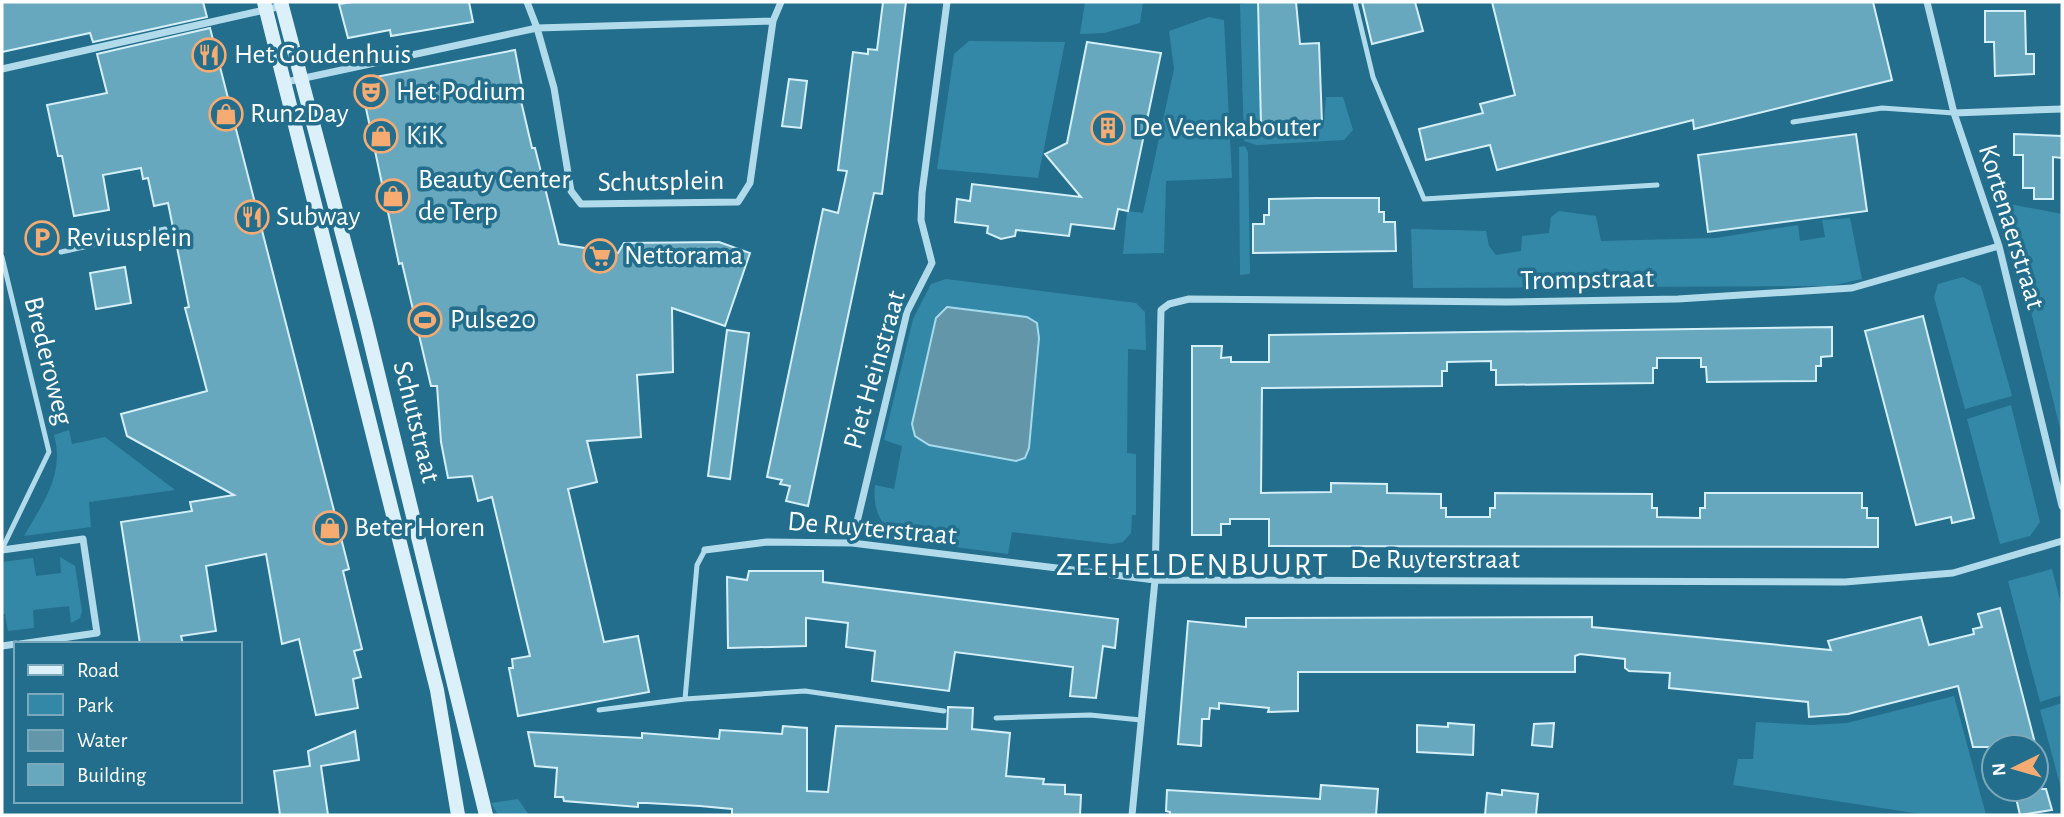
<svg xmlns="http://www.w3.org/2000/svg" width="2064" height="817" viewBox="0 0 2064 817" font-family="'Alegreya Sans',sans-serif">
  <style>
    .green { fill: #3488a7; fill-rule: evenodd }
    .water { fill: #6496a9; stroke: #a5daec; stroke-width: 2 }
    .building { fill: #68a8bf; stroke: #d5eff8; stroke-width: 2 }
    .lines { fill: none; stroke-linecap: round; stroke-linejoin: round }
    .lane { stroke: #b1dbeb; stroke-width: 5 }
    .street { stroke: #b1dbeb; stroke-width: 7 }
    .secondary { stroke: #dcf0f9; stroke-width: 14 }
    .labels { text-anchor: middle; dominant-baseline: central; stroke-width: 7; stroke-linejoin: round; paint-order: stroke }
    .poi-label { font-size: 28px; fill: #fff; stroke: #236e8c; text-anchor: start }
    .street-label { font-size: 28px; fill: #fff; stroke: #236e8c }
    .quarter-label { font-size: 32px; letter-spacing: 2px; fill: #fff; stroke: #236e8c }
  </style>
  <rect width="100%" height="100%" fill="#236e8c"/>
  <!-- green -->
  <path class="green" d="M1085,2H1143L1140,23L1104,33L1080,34Z
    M1257,2L1261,124L1324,123L1326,97H1343L1353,130L1344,140L1257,145L1244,141L1240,4Z
    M1209,17L1224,20L1232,178L1166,181L1164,253L1123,254L1127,211L1143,213L1174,69L1169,31Z
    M969,41L1065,42L1038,178L937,169L954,54Z
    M1245,146L1248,152L1250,274L1240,275L1239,147Z
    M2004,203L2062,214V436Z
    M1559,211L1596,216L1601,241L1716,238L1798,225L1800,241L1825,237L1822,220L1850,218L1862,279L1830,286L1413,288L1411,229L1486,231L1489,246L1496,255L1521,251L1522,236L1549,233L1551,217Z
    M1963,277L1981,286L2012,396L1965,409L1934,297L1938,284Z
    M946,279L1136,303L1145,312L1146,350L1128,349L1127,453L1136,454V515H1132L1131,533L1123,542L1112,544L1012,532L1008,554L910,541C883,532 872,513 875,485L894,489L902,446L884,440L913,319L931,284ZM936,318L1037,323L1039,338L1029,448L1024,458L1015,461L929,445L915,436L913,424Z
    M2011,405L2040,522L2030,536L2000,544L1967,419Z
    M69,430L72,444L105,437L175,490L89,502L91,527L24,536C43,503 65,474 54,435Z
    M60,557L75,566L82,611L80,618L71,623L69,606L33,610L34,628L8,631L5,614H2V562L33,558L36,576L61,573Z
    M2052,569L2062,608V695L2040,702L2008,581Z
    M1954,696L1986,815H1927L1733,785L1738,759H1753L1756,722L1811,725L1847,723Z
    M2062,703V792L2040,710Z
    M518,799L529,815H498L491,803Z"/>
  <!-- water -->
  <path class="water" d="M947,307L1027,317L1037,323L1039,338L1029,448L1025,458L1016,461L929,445L915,436L912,424L936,318Z"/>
  <!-- building -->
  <path class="building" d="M2,2H203L207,17L93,42L90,33L2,52Z
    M353,2H469L473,22L391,36L390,30L348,38L339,4Z
    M883,2H906L882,194L874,193L808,506L786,501L790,486L780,484L782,480L767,477L823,209L838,213L847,171L838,170L853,52L868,54V49L877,50Z
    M1258,2H1296L1300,44L1319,43L1322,123L1261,124Z
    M1362,2H1415L1423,31L1372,44Z
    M1492,2H1873L1892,80L1694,129L1693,120L1497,170L1490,145L1426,160L1419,129L1483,113L1480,104L1515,95Z
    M1985,11H2025L2026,54H2034V74L1995,76L1994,42H1985Z
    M210,28L349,569L343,571L362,649L354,651L361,677L353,679L358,708L316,715L299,639L282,644L266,554L206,566L216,631L181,636L183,644H140L121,522L192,511L190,502L234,495L127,436L121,414L207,391L185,308L189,307L168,203L154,206L148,178L143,179L141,168L103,175L109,210L74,216L62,156H58L47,105L107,93L97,54Z
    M1087,42L1161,53L1128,211L1118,209L1114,229L1071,224L1069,236L1016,230L1015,236L1001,239L987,233L988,226L955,222L957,199L970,201L972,184L1081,197L1045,154L1067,143Z
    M515,50L522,87L518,88L532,148H535L559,244L618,253L624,243L719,242L750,253L725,326L672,308L673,372L637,375L641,437L587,441L597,482L568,489L604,642L638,636L649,692L518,716L509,668H513L512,659L530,656L492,497L478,501L472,476L448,478L441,442L437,386H431L402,263L399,264L360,80Z
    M789,79L807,81L801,128L782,126Z
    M1856,134L1867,211L1708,232L1698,155Z
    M2014,134L2062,136V158L2053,157V199H2034V188H2023V155H2014Z
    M1316,198H1379V212H1384V222H1395L1396,251L1253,253V224H1264V215H1269V199Z
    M125,267L131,303L96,309L90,273Z
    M1923,316L1974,518L1952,523L1951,517L1916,525L1865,331Z
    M1832,327V356L1821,357V366H1816V381L1707,382L1706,367H1701V358H1657V368H1653V383L1496,385V370H1491V361L1447,362V371H1442V386L1262,388L1261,493L1331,492V483L1387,484V493L1441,494V508H1446V517H1490V508H1495V493L1652,494V508H1657V517L1700,518V508H1705V493H1862V508H1867V518H1878V547L1269,546V519H1230V524H1221V535H1192V346H1222L1221,358L1231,357V362H1269V335Z
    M727,330L749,333L730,479L708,476Z
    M749,571H823V582L1118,619L1115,648L1103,646L1096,698L1070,696L1073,667L955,652L949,691L872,681L875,651L846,647L848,623L806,618V646L728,648L727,577L747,580Z
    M2000,608L2036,747H1973L1958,686L1848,714L1809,717L1808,702L1669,688L1670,673L1629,671L1625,668V659L1580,654L1575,656V672H1298V711L1268,712L1269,708L1219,703V709L1210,708L1209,719H1202L1201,746L1178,744L1188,621L1246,627V618H1261L1592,617V627L1831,650L1828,641L1921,617L1929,645L1974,634L1973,629L1982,627L1978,614Z
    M948,707L973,708L972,729L1010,733L1006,776L1044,779L1043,784L1065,785V794L1081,795L1080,815H732V809L700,806L647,803H638V807L564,801L563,797H555L557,768L535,766L528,732L642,738V733L719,739L720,730L782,734L783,726L807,728V791L828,792L836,726L947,729Z
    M1448,723L1474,725L1473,755L1417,752V725L1448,727Z
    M1554,723L1552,747L1532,745L1534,724Z
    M355,731L359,760L321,766L328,815H280L274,771L310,766L308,751Z
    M1321,785L1378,789L1376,815H1170V812L1166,811L1167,790L1320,799Z
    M2014,789H2046L2052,810L2020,815Z
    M1502,790L1538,794L1536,815H1485L1487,793L1502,795Z"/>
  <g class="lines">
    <!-- lane -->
    <path class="lane" d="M1355,2L1373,77L1424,199L1657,185
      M1793,122L1882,108L1954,113
      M61,252L165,229
      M2,257L49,452L2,549
      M685,699L697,565L705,550
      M599,710L685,699L805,691L944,711
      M996,718L1090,715L1141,720"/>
    <!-- street -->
    <path class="street" d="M1927,2L1954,113L1999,246L2062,506
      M773,21L537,28L554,88L571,191L581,204L738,202L750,183L773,21L781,2
      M2,69L282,6
      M286,82L537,28L527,2
      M1954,113L2062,109
      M852,543L907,312L932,263L921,220L922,193L947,2
      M2,550L83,539L97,633L20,644
      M705,550L767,542L852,543L1155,580L1845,582L1953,573L2062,541
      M2,646L16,644
      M1132,815L1155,580L1161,310L1169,304L1189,299L1507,302L1678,299L1852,288L1999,246"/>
    <!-- secondary -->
    <path class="secondary" d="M264,2L437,690L458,815
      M281,2L365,320L486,815"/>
  </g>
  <!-- icons -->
  <defs>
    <symbol id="restaurant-ring" viewBox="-11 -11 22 22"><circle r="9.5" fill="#236e8c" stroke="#f6ab73" stroke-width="1.5"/><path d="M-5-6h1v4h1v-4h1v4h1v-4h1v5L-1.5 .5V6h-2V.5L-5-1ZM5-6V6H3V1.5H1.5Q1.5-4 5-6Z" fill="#f6ab73"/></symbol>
    <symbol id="theatre-ring" viewBox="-11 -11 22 22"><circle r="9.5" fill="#236e8c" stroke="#f6ab73" stroke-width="1.5"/><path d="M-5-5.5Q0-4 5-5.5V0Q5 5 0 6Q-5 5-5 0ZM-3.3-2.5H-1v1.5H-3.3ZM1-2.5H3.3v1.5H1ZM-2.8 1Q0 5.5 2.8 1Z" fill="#f6ab73"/></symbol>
    <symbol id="shop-ring" viewBox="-11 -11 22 22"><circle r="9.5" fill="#236e8c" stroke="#f6ab73" stroke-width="1.5"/><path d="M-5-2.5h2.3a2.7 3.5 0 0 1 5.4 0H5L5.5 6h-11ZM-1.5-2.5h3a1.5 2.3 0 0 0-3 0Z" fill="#f6ab73"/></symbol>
    <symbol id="building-ring" viewBox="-11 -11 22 22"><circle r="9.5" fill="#236e8c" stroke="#f6ab73" stroke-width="1.5"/><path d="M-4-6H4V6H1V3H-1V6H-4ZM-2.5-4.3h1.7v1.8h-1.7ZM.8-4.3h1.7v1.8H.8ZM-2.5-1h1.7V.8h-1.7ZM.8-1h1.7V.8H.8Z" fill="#f6ab73"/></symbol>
    <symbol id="parking-ring" viewBox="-11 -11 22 22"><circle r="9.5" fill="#236e8c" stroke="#f6ab73" stroke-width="1.5"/><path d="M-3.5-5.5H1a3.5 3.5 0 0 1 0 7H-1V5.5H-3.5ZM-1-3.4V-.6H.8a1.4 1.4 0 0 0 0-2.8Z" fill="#f6ab73"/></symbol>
    <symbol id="supermarket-ring" viewBox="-11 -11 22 22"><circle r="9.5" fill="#236e8c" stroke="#f6ab73" stroke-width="1.5"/><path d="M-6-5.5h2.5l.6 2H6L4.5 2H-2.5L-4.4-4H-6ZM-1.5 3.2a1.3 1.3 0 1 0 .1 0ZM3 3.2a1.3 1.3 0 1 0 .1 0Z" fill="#f6ab73"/></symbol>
    <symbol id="stadium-ring" viewBox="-11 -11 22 22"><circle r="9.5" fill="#236e8c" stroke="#f6ab73" stroke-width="1.5"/><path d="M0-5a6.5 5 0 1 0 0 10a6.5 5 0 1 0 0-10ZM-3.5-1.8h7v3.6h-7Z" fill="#f6ab73"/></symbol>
  </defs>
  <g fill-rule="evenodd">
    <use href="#restaurant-ring" x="190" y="36" width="38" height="38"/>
    <use href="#theatre-ring" x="352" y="73" width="38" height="38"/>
    <use href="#shop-ring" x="207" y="95" width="38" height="38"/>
    <use href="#building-ring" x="1089" y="109" width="38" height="38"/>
    <use href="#shop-ring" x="362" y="117" width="38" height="38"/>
    <use href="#shop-ring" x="374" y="177" width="38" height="38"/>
    <use href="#restaurant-ring" x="233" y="198" width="38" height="38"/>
    <use href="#parking-ring" x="23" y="219" width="38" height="38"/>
    <use href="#supermarket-ring" x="581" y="237" width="38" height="38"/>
    <use href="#stadium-ring" x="406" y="301" width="38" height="38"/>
    <use href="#shop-ring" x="311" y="509" width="38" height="38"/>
  </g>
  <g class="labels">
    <!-- poi labels -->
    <g class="poi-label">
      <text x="234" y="55">Het Goudenhuis</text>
      <text x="396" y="92">Het Podium</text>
      <text x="250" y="114">Run2Day</text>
      <text x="1132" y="128">De Veenkabouter</text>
      <text x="406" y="136">KiK</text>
      <text x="418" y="180">Beauty Center<tspan x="418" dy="32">de Terp</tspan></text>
      <text x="276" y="217">Subway</text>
      <text x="66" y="238">Reviusplein</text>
      <text x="624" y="256">Nettorama</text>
      <text x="450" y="320">Pulse20</text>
      <text x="354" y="528">Beter Horen</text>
    </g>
    <!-- street labels -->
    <g class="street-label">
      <text transform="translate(661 182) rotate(-1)">Schutsplein</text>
      <text transform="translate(2011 227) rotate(73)">Kortenaerstraat</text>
      <text transform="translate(1587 280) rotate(-1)">Trompstraat</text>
      <text transform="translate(48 361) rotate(76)">Brederoweg</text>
      <text transform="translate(875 370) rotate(-74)">Piet Heinstraat</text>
      <text transform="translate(416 422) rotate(76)">Schutstraat</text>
      <text transform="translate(872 529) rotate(5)">De Ruyterstraat</text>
      <text x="1435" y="560">De Ruyterstraat</text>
    </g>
    <!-- quarter labels -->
    <g class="quarter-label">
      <text x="1193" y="565">ZEEHELDENBUURT</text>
    </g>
  </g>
  <!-- border -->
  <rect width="2064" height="817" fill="none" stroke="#ffffff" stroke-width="7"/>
  <!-- legend -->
  <rect x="14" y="642" width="228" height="161" fill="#236e8c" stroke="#7ba8ba" stroke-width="2"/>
  <rect x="28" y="665" width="35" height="10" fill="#dcf0f9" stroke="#7ba8ba" stroke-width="2"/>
  <text x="77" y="677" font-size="21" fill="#ffffff">Road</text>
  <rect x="28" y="694" width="35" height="21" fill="#3488a7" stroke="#7ba8ba" stroke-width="2"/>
  <text x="77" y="712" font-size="21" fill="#ffffff">Park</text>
  <rect x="28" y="730" width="35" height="21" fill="#6496a9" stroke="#7ba8ba" stroke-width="2"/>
  <text x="77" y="747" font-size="21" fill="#ffffff">Water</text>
  <rect x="28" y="764" width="35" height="21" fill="#68a8bf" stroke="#7ba8ba" stroke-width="2"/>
  <text x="77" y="782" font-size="21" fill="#ffffff">Building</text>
  <!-- north arrow -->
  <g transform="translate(2015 768) rotate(265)"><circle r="33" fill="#236e8c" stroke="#7ba8ba" stroke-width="2"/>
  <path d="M0-5L12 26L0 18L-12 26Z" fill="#f6ab73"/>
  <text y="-10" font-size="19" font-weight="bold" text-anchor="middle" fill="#ffffff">N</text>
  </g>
</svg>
